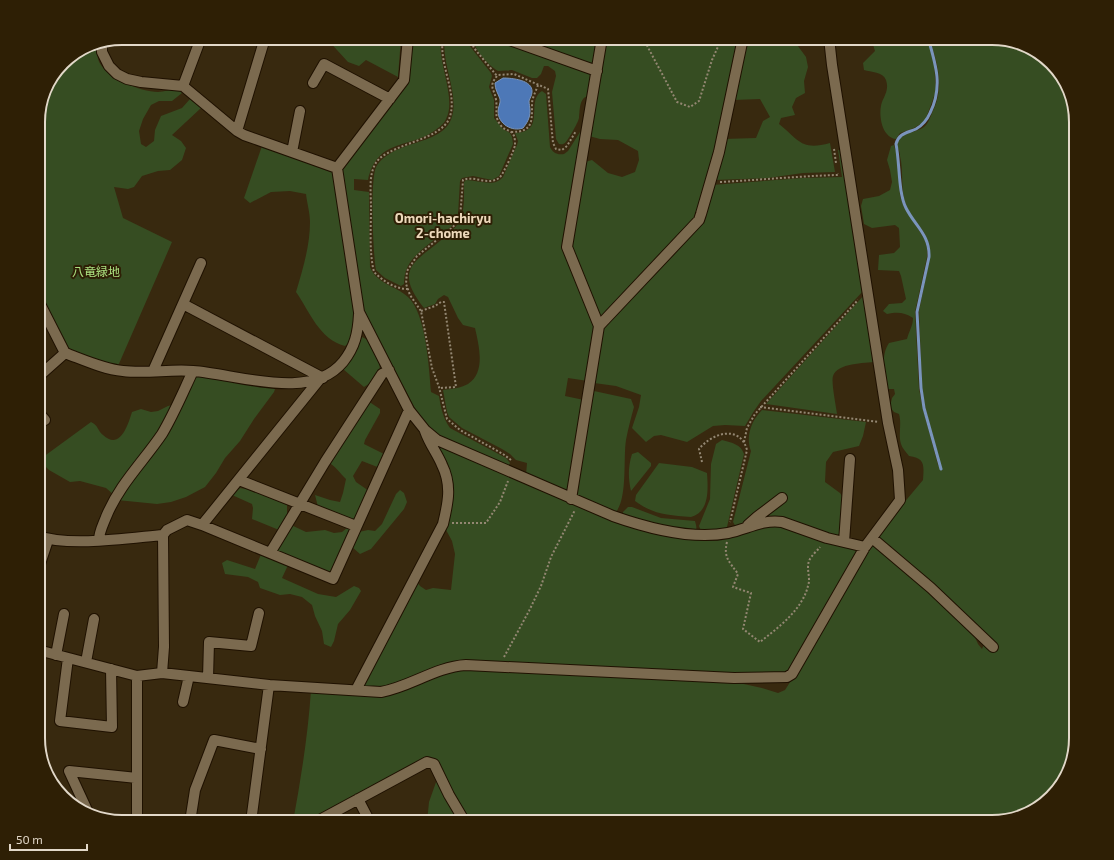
<svg xmlns="http://www.w3.org/2000/svg" width="1114" height="860" viewBox="0 0 1114 860" font-family="'Exo 2','Noto Sans JP',sans-serif">
  <style>
    .green { fill: #364d22 }
    .water { fill: #4d78b7; stroke: #7a95bc }
    .lines { fill: none; stroke-linecap: round; stroke-linejoin: round }
    .stream { stroke: #7a95bc; stroke-width: 3 }
    .minor-casing { stroke: #1f1100; stroke-width: 12 }
    .path { stroke: #938772; stroke-width: 2; stroke-dasharray: 2 2; stroke-linecap: butt }
    .minor { stroke: #7b6a4f; stroke-width: 10 }
    .labels { text-anchor: middle; dominant-baseline: central; stroke-width: 4; stroke-linejoin: round; paint-order: stroke }
    .park-label { font-size: 12px; fill: #ace280; stroke: #2e1f05 }
    .neighbourhood-label { font-size: 13px; font-weight: bold; fill: #edd9bb; stroke: #2e1f05 }
    .rim { fill: none; stroke: #e2d8c9; stroke-width: 2 }
  </style>
  <rect width="100%" height="100%" fill="#38290f"/>
  <!-- green -->
  <path class="green" d="M326,38H401L398,77L366,60L359,66L348,62Z
    M412,38H441C437,62 457,99 446,119C445,122 441,126 438,128C412,150 378,136 368,180L354,179V190L369,192L370,267C377,284 396,286 408,297C426,313 429,368 431,392L439,396C441,408 443,418 450,428L506,458L510,463L508,467L441,438L430,429L418,414L365,313L359,292L341,169L407,84Z
    M445,38H468L469,45L491,73L492,76L489,87L494,100V118L503,129L510,133L512,137L513,144L499,176L492,180L473,176L462,178L460,181L458,215L452,226C440,236 415,252 408,266C405,271 404,278 404,284L401,286L385,278L376,270C373,254 370,181 376,167C380,159 391,152 399,149C414,142 438,139 448,125C464,102 440,64 445,38Z
    M473,38H494L593,74L588,96C579,98 580,110 579,118C578,123 568,140 565,143C562,145 562,144 559,144L556,139L552,92L556,76L555,71L548,66H544L541,74L537,78H532L512,70L498,71C488,65 474,50 473,38Z
    M512,38H598L594,65Z
    M606,38H740L706,183L694,221L603,316L598,314L571,244L585,162L592,160L608,173L622,177L635,172L639,160L638,151L618,140L600,139L589,136Z
    M747,38H792L806,57L808,67L804,81L805,93L796,98L792,107L795,115L781,118L779,124C799,140 801,151 830,143L835,172L803,173L768,178L714,180L724,139L756,138L763,121L770,117L760,99L733,100Z
    M871,38H927L934,63L936,91L925,121L914,128L900,133L896,139C881,137 878,113 882,102C885,95 889,89 886,80C883,72 871,72 864,70L863,63L875,51Z
    M929,38H992L1043,56L1067,85L1076,122V738L1058,789L1029,813L992,822H427L429,802L441,768L435,759L427,757L307,822H293C301,778 308,735 311,690L383,695L440,672L466,669L730,681L762,688L778,693L785,690L794,676L870,545H878L974,635L978,644L982,649L988,634L984,636L877,535L923,480C924,465 925,458 909,456C906,452 902,448 901,444C898,435 902,424 899,414L894,412L890,407L892,398L895,394L894,389H887C885,374 880,356 889,343L907,339C909,331 913,326 913,318C904,312 897,312 887,314L883,311L889,304L902,303L906,299L901,276L899,271L878,270L879,255L894,253L900,247L899,228L895,225L872,228L864,224L861,206L863,199L879,196L890,190L892,182L890,170L887,160L891,146L894,145L898,158L900,196L904,207L925,240L927,248V257L915,312L919,389L923,409L938,465L942,470L925,407L922,388L919,311L930,257C931,231 915,226 906,205C900,190 904,172 900,156C900,152 898,148 897,145C901,131 914,134 924,127C928,124 930,118 932,113C945,87 938,64 929,38Z
    M96,43C97,48 97,54 98,59C103,77 141,92 158,92C164,92 171,89 176,88L182,93L172,101H159L151,105L143,119L139,131L141,144L146,147L154,141L155,130L161,116L182,108L190,99L201,108L172,135L181,141L186,148L182,160L170,170L158,171L142,176L134,187L128,189L114,187L123,218L172,242L118,366L108,365L67,349L38,292V116L47,85L66,59L90,44Z
    M542,91L546,94L550,147C553,153 557,155 564,154L568,151L580,132L583,133L564,248L595,326L588,381L568,378L565,396L584,400L570,488L564,492L526,475L527,463L516,460L510,454L502,449L462,428L449,417L447,412L443,390C451,389 461,388 468,384C486,372 479,346 475,328L463,325L458,318L448,297L444,295L438,299L435,304L424,308C390,265 420,261 449,233C452,230 457,226 459,222C465,213 464,193 464,182L466,180C479,180 494,188 503,177L517,145L518,141L515,133C547,132 525,101 542,91Z
    M262,146L333,173L356,316L351,341L345,346C319,339 310,312 296,292C303,269 310,245 310,222C310,213 307,203 306,194L290,191L271,192L250,203L244,198Z
    M838,150H843L864,290L761,401L754,411L745,426L725,425L713,426L687,442L661,435L654,436L646,442L632,428L639,407L641,395L616,386L594,383L603,326L694,230L712,185L802,178L842,177Z
    M865,294L876,362C865,363 837,363 833,376C831,382 836,406 837,414L766,404Z
    M362,337L370,341L379,360L380,371L372,382L364,387L343,369L357,347Z
    M195,376L276,386L274,392L254,419L240,441L225,458L216,473L205,487L186,497L171,502L157,504L117,500Z
    M594,391L631,399L634,407C631,418 628,429 626,440C623,458 628,500 615,513L578,498L576,494Z
    M368,401L380,409V413L365,440L364,444L386,455L380,468L362,461L353,476L356,482L369,491L354,522L318,507L315,495L330,500L340,502L343,493L346,479C340,473 335,466 328,462Z
    M177,404L162,430L114,495L106,488L80,481L70,482L49,470L39,460L91,422C99,426 97,430 103,435C120,451 128,425 132,412L141,409L151,412L158,411L168,406Z
    M762,410L866,422L863,436L859,446L833,452L826,462L825,482L840,493L844,499L839,537L784,519L736,527L733,522L751,451C745,436 752,420 762,410Z
    M722,440C732,443 741,444 744,454L727,527L724,531H701L699,526L710,499L711,464L716,444Z
    M431,442L566,500L693,537L776,524L860,551L791,671L785,675H729L492,662L389,687L362,689L417,582L420,586L426,590L433,588L451,590L455,554L452,541L445,528L450,494Z
    M638,452L651,463V466L631,491C628,477 628,467 632,454Z
    M659,463L692,467L707,473C708,488 710,512 691,517C668,515 654,515 635,501L636,495Z
    M240,488L251,490L287,505V515L279,530L252,519L253,508L252,504L232,495Z
    M400,490L404,493L407,502L404,509L371,549L360,554L352,547L359,532L368,530L375,531L382,524L396,494Z
    M628,507H632L661,518L695,521C696,525 697,527 696,531L662,527L622,516L623,512Z
    M289,524L306,532L325,530L334,533L342,532L347,528H353L332,575L275,550Z
    M262,552L289,563L282,578L318,594L336,597L354,586L359,588L361,591L350,610L338,624L334,641L331,647L324,644L322,631L315,616L312,605L302,597L290,594L280,595L260,588L258,582L248,577L225,574L222,563L227,560L255,569Z"/>
  <!-- water -->
  <path class="water" d="M503,78C512,78 533,80 532,92C532,95 530,98 529,101C529,104 530,107 530,111C530,118 527,123 523,128C512,132 498,124 498,111C498,107 501,103 500,99C498,93 495,90 495,83Z"/>
  <g class="lines">
    <!-- stream -->
    <path class="stream" d="M928,38C936,65 943,87 930,113C927,120 923,125 916,129C907,133 899,133 896,144C900,164 898,192 906,208C915,226 930,235 929,257L917,312L921,388L924,408L941,469"/>
    <defs>
      <path id="minor" d="M408,38L404,80L337,168L359,312L409,410L425,430L437,440L613,516C647,528 692,540 728,533C747,529 763,519 782,522L827,538L865,547
        M504,38L597,71
        M102,42V52L109,66L117,74L127,79L141,82L183,86L237,131L244,135L337,168
        M313,83L324,64L390,99
        M183,86L201,38
        M237,131L265,38
        M292,152L300,111
        M38,300L65,353C84,360 103,369 123,371C146,374 170,369 193,371C237,374 310,402 343,362C355,347 358,333 359,314
        M183,304L323,378
        M599,326L699,220L701,214L719,152L743,38
        M153,371L201,263
        M38,377L65,353
        M38,412L45,420
        M239,480L356,526
        M571,499L599,326L567,247L602,38
        M202,525L333,579L409,410
        M748,525L757,517L782,498
        M38,536C69,547 129,538 163,535L167,530L187,520L202,525L319,380
        M872,538L931,588L993,647
        M99,540C99,532 103,525 106,517C119,485 143,462 162,434C174,414 183,392 193,371
        M844,542L850,459
        M270,553L325,462L382,374L389,370
        M38,570L48,540
        M38,650L137,676L162,673L269,685L381,692C410,687 435,667 466,665L734,678L787,677L792,674L865,547L900,500L898,470L888,423L832,65L829,38
        M56,655L64,614
        M68,658L60,721L112,727L111,669
        M86,662L94,619
        M162,673L164,647L163,535
        M137,676V822
        M208,678L209,642L251,646L259,613
        M356,690L443,524C448,503 452,485 442,465C437,453 430,445 425,431
        M183,702L189,676
        M358,799L370,822
        M87,810L69,771L137,778
        M190,822L195,790L214,740L261,749
        M251,822L269,685
        M316,822L427,762L434,764L449,795L465,822"/>
    </defs>
    <!-- minor casing -->
    <use href="#minor" class="minor-casing"/>
    <!-- path -->
    <path class="path" d="M470,38L474,48L497,76
      M643,38L677,102L690,107L699,101L712,60L721,40L727,38
      M511,132C533,132 532,122 532,104C532,98 536,91 538,85
      M834,149L836,163
      M720,182C760,180 799,176 838,175V173
      M408,289C395,289 383,281 374,272C369,252 371,229 371,208C371,199 370,188 371,178C372,171 374,164 379,159C397,143 440,139 449,119C459,95 438,64 443,38
      M421,311L435,306L441,302H444L456,387L440,388
      M760,407L879,422
      M744,442L747,428L755,414L858,300
      M511,460L503,454L460,430L447,419L439,387L432,368L421,311L410,295L406,284L407,271L417,256L453,227L460,218L463,180C474,175 488,186 499,178C503,175 514,151 515,145C515,143 515,138 514,136C512,130 506,131 502,127C493,116 498,112 496,100C495,89 487,87 498,75L514,74L548,89L553,143L556,149L562,150L567,146L576,131
      M702,462L699,449C712,433 740,424 747,450L730,522
      M452,523H486L500,502L508,481
      M727,542C723,558 730,562 738,574L733,587L751,593L743,629L760,642C779,627 802,610 808,586C811,578 806,569 809,561C811,556 817,551 820,547
      M504,657L529,611L541,586L551,557L575,510"/>
    <!-- minor -->
    <use href="#minor" class="minor"/>
  </g>
  <g class="labels">
    <!-- park labels -->
    <g class="park-label">
      <text x="96" y="271">八竜緑地</text>
    </g>
    <!-- neighbourhood labels -->
    <g class="neighbourhood-label">
      <text x="443" y="218">Omori-hachiryu<tspan x="443" dy="15">2-chome</tspan></text>
    </g>
  </g>
  <!-- crop -->
  <path d="M0 0H1114V860H0ZM122 45H992A77 77 0 0 1 1069 122V738A77 77 0 0 1 992 815H122A77 77 0 0 1 45 738V122A77 77 0 0 1 122 45Z" fill="#2e1f05" fill-rule="evenodd"/>
  <path class="rim" d="M122 45H992A77 77 0 0 1 1069 122V738A77 77 0 0 1 992 815H122A77 77 0 0 1 45 738V122A77 77 0 0 1 122 45Z"/>
  <!-- scale -->
  <path d="M10 844v6h77v-6" fill="none" stroke="#e2d8c9" stroke-width="2"/>
  <text x="16" y="844" font-size="12" fill="#e2d8c9" stroke="#2e1f05" stroke-width="3" paint-order="stroke">50 m</text>
</svg>
